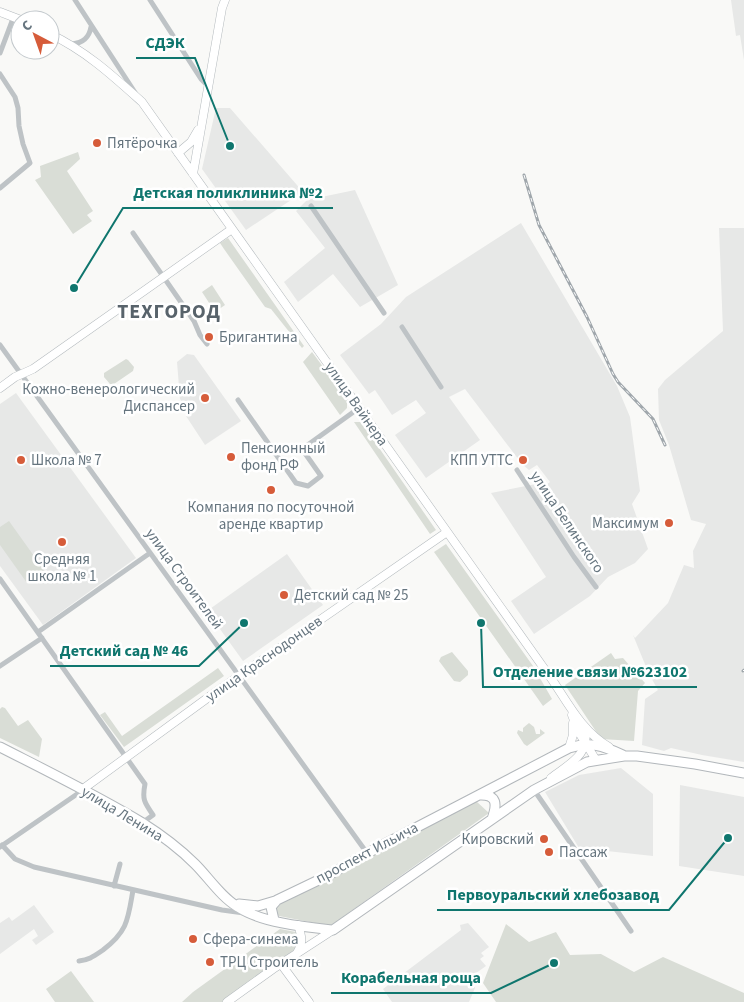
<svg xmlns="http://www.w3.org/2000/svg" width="744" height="1002" viewBox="0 0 744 1002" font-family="'Source Sans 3',sans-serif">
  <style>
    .built { fill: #e7e8e7 }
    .green { fill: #d9ddd6 }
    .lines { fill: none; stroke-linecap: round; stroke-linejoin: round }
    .secondary-casing { stroke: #b3b9bd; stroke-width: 9 }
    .primary-casing { stroke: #b2b7bb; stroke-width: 11 }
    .street { stroke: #bec3c6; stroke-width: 5 }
    .secondary { stroke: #fff; stroke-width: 8 }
    .primary { stroke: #fff; stroke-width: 9 }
    .rail-casing { stroke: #a0a7ac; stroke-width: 3 }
    .rail { stroke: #fff; stroke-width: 1; stroke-dasharray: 4; stroke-linecap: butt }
    .poi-dot { fill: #d65c3a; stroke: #fff; stroke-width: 2 }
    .labels { text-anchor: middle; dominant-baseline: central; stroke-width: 5; stroke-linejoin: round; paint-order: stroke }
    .poi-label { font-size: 15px; fill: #66757f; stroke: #fff; text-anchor: start }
    .street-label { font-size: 15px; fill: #66757f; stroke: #fff }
    .district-label { font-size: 20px; font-weight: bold; letter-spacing: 1px; fill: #58636b; stroke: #fff }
    .leader { fill: none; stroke: #0f766e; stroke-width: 2 }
    .callout-dot { fill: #0f766e; stroke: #fff; stroke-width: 2 }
    .callout-label { font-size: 16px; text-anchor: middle; font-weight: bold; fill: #0f766e; stroke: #fff; stroke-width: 5; stroke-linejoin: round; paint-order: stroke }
  </style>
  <rect width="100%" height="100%" fill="#f9f9f7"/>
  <!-- built -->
  <path class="built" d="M731,0H744V60L740,35L736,36Z
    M216,108H230L303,192L246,230L202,169Z
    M355,190L398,285L360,307L333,274L298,302L284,282L325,248L296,211L307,200Z
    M521,223L617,386L630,417L640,491L632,504L648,549L635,563L608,577L590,596L534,634L511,601L546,577L491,493L536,484L542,488L550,482L537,465L529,470L522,464L465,389L449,397L480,440L426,478L395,435L426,413L416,400L392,415L375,390L369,394L340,355L381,324L406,297Z
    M719,228H744V762L702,755L671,748L664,751L642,745L645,699L658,690L649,674L633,635L635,638L668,603L684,565L694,568L693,551L706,524L691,520L669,445L659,420L658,389L665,380L723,331Z
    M187,354L194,355L241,421L205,445L186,416L190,413L180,399L177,362Z
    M16,393L136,558L43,625L0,566V404Z
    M287,554L323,605L243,661L207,611Z
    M621,768L653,794V856L579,848L545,792L579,775Z
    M680,785L744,797V876L679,866Z
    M34,905L54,932L36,945L32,940L38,936L34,929L0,954V923L9,917L12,921Z
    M468,923L489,947L481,953L484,956L480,959L486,966L472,976L477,982L473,985L475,988L469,1002H392L383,989L461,930L460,925Z"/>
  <!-- green -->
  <path class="green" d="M78,152L80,159L67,171L93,211L87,215L92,221L73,234L35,180L41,177L40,166Z
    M228,238L304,346L302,348L271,309L265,307L224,249L220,243Z
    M212,285L225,305L215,312L202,292Z
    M312,352L347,399V408L340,415L303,362Z
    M126,359L128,360L134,367L133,371L114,384H110L104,377V373Z
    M354,422H361L436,530L430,534Z
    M9,521L44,570L27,583L0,545V527Z
    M446,544L533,666L552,699L543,706L434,552Z
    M452,652L468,671V675L460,682L454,681L439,661L441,657Z
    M611,653L615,659L623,658L645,683L638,691L634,741L601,739L565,685Z
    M218,668L224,676L124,747L100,715L105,712L122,736Z
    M2,707L5,708L18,726L28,720L42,739L39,757L0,738V709Z
    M529,723L534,727L536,734H540V729L545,733L527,746L524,744L517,733L518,730L523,732V728Z
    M476,801L489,813L330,926L279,916L276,913V906Z
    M506,924L529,942L556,932L570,955L601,954L634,972L663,957L744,993V1002H496L483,983Z
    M280,929L296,932L300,937L295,951L224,1002H182L193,992Z
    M71,971L94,1002H55L46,989Z"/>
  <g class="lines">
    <defs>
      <path id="secondary" d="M0,12L21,20
        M50,34C86,51 113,76 142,102L553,681C569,705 583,732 609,747
        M178,153L191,142L198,130
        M193,174L222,8L225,0
        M0,388L15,377L33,369L232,229
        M572,715L578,731L596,760
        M569,748L573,735V723
        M551,778C569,764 592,754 584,727
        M83,789L213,694L447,532
        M297,953C303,943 302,936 298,925
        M281,964L309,1002
        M227,1002L273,969L333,930"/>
      <path id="primary" d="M0,747C47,771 96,795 141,822C160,834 179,848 195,864C209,878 221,897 238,907C262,923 305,927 333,930L534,790L587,762L624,756H637L695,764L744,773
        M479,795C498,794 497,805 492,819
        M239,904L258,906L275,901
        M274,920L271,907L277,900L327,876L375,849L569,748C591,741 603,746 623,755"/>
    </defs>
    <!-- secondary casing -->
    <use href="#secondary" class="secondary-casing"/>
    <!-- primary casing -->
    <use href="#primary" class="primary-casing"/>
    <!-- street -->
    <path class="street" d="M75,0L136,94
      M150,0L201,79L208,86
      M72,44C83,43 89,38 91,27
      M0,53L14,16
      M0,74L15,97L18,108L19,126L23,144L30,163L0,188
      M311,206L384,313
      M133,233L194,321L200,335L207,344
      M402,327L441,387
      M0,345L367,853
      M238,400L296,483L308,486L321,476L302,449L359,408
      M517,470L574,557L596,587
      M0,579L145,784C142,799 144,802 153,815L142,823
      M38,632L150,553
      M0,666L42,638
      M534,790L631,931
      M2,845L15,859L34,867L222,910L244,913
      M0,847L83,790
      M114,886L120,864
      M79,961C89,960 94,956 103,950C128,931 128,919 133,890"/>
    <!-- secondary -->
    <use href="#secondary" class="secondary"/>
    <!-- primary -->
    <use href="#primary" class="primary"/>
    <defs>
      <path id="rail" d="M524,175L539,225L587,317L613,374L618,382L653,419L665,445
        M743,671L744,670"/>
    </defs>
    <!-- rail casing -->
    <use href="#rail" class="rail-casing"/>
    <!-- rail -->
    <use href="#rail" class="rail"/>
  </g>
  <!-- markers -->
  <g class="poi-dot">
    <circle cx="97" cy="143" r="5"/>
    <circle cx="209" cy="337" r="5"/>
    <circle cx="205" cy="398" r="5"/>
    <circle cx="231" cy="457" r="5"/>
    <circle cx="21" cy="460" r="5"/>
    <circle cx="523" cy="460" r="5"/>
    <circle cx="271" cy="490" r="5"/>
    <circle cx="669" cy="523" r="5"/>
    <circle cx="62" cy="542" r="5"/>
    <circle cx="284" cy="595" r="5"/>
    <circle cx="544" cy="839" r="5"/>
    <circle cx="549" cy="852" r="5"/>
    <circle cx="193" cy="939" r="5"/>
    <circle cx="210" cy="962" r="5"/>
  </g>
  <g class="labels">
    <!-- poi labels -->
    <g class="poi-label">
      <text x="107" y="143">Пятёрочка</text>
      <text x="219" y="337">Бригантина</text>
      <text x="195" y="389" text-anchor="end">Кожно-венерологический<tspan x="195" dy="17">Диспансер</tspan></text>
      <text x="241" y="448">Пенсионный<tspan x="241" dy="17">фонд РФ</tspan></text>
      <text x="31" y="460">Школа № 7</text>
      <text x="513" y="460" text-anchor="end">КПП УТТС</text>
      <text x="271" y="507" text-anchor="middle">Компания по посуточной<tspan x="271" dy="17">аренде квартир</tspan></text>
      <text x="659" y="523" text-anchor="end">Максимум</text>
      <text x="62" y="559" text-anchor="middle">Средняя<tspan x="62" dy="17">школа № 1</tspan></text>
      <text x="294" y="595">Детский сад № 25</text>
      <text x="534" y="839" text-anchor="end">Кировский</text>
      <text x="559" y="852">Пассаж</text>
      <text x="203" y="939">Сфера-синема</text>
      <text x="220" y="962">ТРЦ Строитель</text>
    </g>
    <!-- street labels -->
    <g class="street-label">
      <text transform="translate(356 404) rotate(55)">улица Вайнера</text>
      <text transform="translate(567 522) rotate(56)">улица Белинского</text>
      <text transform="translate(184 579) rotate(54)">улица Строителей</text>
      <text transform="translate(264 659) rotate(-35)">улица Краснодонцев</text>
      <text transform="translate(122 814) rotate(31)">улица Ленина</text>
      <text transform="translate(367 853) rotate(-28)">проспект Ильича</text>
    </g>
    <!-- district labels -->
    <g class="district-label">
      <text x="169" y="312">ТЕХГОРОД</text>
    </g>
  </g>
  <!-- callouts -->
  <path class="leader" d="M230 146L195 58H136M74 288L123 208H333M244 623L199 666H50M481 623L483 687H697M728 838L669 910H437M554 963L491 993H331"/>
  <g class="callout-dot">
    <circle cx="230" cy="146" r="5"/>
    <circle cx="74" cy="288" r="5"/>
    <circle cx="244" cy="623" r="5"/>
    <circle cx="481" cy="623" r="5"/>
    <circle cx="728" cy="838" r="5"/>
    <circle cx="554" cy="963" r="5"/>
  </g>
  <g class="callout-label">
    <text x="165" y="48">СДЭК</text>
    <text x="228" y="198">Детская поликлиника №2</text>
    <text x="124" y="656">Детский сад № 46</text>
    <text x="590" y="677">Отделение связи №623102</text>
    <text x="553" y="900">Первоуральский хлебозавод</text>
    <text x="411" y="983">Корабельная роща</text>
  </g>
  <!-- north arrow -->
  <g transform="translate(35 35) rotate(319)"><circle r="24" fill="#ffffff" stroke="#c2c8cc"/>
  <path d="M0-4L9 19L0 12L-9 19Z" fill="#d65c3a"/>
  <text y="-8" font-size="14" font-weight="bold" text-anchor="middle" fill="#66757f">С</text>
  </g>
</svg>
